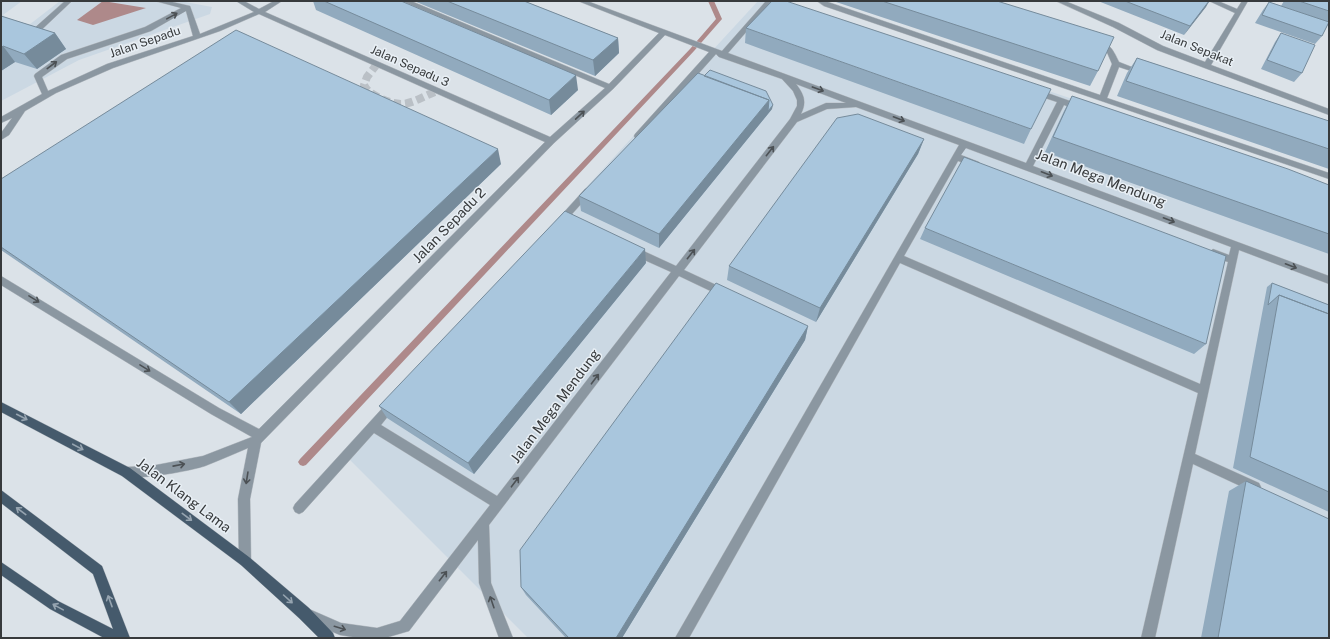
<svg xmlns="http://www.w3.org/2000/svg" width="1330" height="639" viewBox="0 0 1330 639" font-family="'Public Sans',sans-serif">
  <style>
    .built { fill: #cbd8e3 }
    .water { fill: #ae898a }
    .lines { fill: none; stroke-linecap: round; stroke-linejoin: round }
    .stream { fill: #ae898a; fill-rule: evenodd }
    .minor-tunnel { stroke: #bac0c6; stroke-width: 8; stroke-dasharray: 8 4; stroke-linecap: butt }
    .minor-casing { stroke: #bac0c6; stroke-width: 1 }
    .major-casing { stroke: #bac0c6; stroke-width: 1 }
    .minor { fill: #8b97a1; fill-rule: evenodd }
    .major { fill: #455a6c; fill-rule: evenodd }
    .wall { fill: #91aabe }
    .shaded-wall { fill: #768b9b }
    .building { fill: #a9c6dd; stroke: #768b9b }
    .oneway { stroke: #4c5155 }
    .oneway2 { stroke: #96a4b0 }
    .labels { text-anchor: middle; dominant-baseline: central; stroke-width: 3; stroke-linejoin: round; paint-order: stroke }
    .far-street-label { font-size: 12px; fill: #373a3c; stroke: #e8eff5 }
    .street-label { font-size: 14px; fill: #373a3c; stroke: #e8eff5 }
  </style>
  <rect width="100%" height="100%" fill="#dbe2e8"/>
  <!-- built -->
  <path class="built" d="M1,1H22L3,15L25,28L60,1H180L212,7L210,14L79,60L1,101Z
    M758,1H781L1242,156L1329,191V638H528L342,452Z"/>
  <!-- water -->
  <path class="water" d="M103,1L146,8L93,25L77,20Z"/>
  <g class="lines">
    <!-- stream -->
    <path class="stream" d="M708,1H714L722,19L694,51L306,465L303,466L300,465L298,462L300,459L690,49L716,19Z"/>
    <!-- minor-tunnel -->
    <path class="minor-tunnel" d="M377,64L367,77L364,85C367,91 372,94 378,97C405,111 412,101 437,91"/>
    <defs>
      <path id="minor" d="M65,1H72L35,36L25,35V31H31Z
        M155,1H168L190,6L200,34L254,12L236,1H244L259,9L274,1H282L265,12L550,137L605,88L402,1H411L609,84L659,33L578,1H587L722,51L766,1H773L728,53L1026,163L1057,102L1033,94V90H1039L1084,106L1085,108L1081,111L1064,105L1033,166L1329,276V284L1239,250L1195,454L1259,483L1261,487L1259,491L1255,493L1251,491L1193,464L1155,638H1141L1198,393L900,263L689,638H675L959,145L856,107L827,109L797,122L684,270L727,290L729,293L727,296H721L679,276L489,525L491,583L513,638H499L479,583L478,540L409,631L385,638H359L340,635L304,620L303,615L304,610L309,609L341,623L377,628L400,621L490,505L374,433L303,512L299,514L295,512L293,508L295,504L388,402L392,400L396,402L397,405L381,425L497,496L671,272L631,254L629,251L631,248H637L676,266L790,119L797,106V100L793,91L782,79L719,57L716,54L641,138H635L634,136L635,134L709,52L665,35L613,89L554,143L261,443L250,499L251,561L249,565L245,567L241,565L239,561L238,499L248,448C234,454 220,460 205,466C190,471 136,481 122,476L120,472L122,468L126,467L151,466L203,456L252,437L211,414L1,285V276L219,408L259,429L545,142L259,14L220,31L113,68L56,93L25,111L9,135L1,140V133L12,118L1,123V117L42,94L34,76L35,74L61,55L145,27L181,8ZM186,11L193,36L107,64L48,91L42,77L67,59L151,31ZM796,84L846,103H826L801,114C807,102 804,94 796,84ZM966,148L1231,247L1229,255L1213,249L1208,253L1210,256L1228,262L1200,384L904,256L958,161L976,167L980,164L979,162L961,155Z
        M817,1H825L1100,95L1112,64L1106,50L1093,42L1097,40C1111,44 1113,50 1119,62L1147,73L1143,75L1119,67L1107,98L1329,173V179L824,6Z
        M1056,1H1065L1119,23L1163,46L1205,62L1235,13L1209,1H1218L1237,9L1242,1H1248L1211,65L1329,109V115L1157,50L1113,27Z
        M588,188L591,189L592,191L591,193L563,224H557L555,222L557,220L585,189Z"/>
      <path id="major" d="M1,402L130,468L249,557L309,608L333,633L335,638H319L299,618L241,565L122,476L1,412Z
        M1,490L102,566L130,638H104L50,609L1,575V562L58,601L113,629L93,574L1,503Z"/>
    </defs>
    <!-- minor casing -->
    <use href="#minor" class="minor-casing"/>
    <!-- major casing -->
    <use href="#major" class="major-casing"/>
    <!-- minor -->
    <use href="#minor" class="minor"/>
    <!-- major -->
    <use href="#major" class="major"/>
  </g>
  <!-- wall -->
  <path class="wall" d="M313,1H401L578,90L551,115L316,10Z
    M414,1H524L618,38L619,53L595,76Z
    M836,1H997L1098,71L1090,86L836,2Z
    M1098,1H1210L1184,35Z
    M1284,1H1329V22L1322,36L1315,44L1255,23L1263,10L1269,2L1281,6Z
    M1,16L55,33L66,49L37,69L15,62L1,71Z
    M746,28L1031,129L1024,144L745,43Z
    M1281,33L1302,73L1294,82L1261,69L1275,42Z
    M1137,58L1329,121V169L1117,96L1127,73Z
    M1072,96L1329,185V254L1045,152L1064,111Z
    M772,109L659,248L581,211L579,196Z
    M924,139L918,154L816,322L727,280L729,266Z
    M501,164L241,414L1,250V179Z
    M925,228L1206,344L1194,354L920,239Z
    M646,263L474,474L387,418L379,406Z
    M1272,283L1329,305V512L1233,468L1267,287Z
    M808,326L805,340L622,638H566L526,595L521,587Z
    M1246,481L1329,638H1201L1229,491Z"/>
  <!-- shaded-wall -->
  <path class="shaded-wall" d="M1209,1L1206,7L1184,35L1190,26Z
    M55,33L66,49L37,69L24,54Z
    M618,38L619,53L595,76L593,60Z
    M3,46L15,62L1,71V48Z
    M576,75L578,90L551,115L549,100Z
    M769,100L773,105L772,109L659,248V234Z
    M924,139L918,154L816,322L820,308Z
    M498,149L501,164L241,414L229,402Z
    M645,249L646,263L474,474L468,463Z
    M808,326L805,340L622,638H616Z"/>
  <!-- building -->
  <path class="building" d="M324,1H401L576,75L549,100Z
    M447,1H524L618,38L593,60Z
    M772,1H786L1051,89L1031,129L746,28Z
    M882,1H997L1114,37L1098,71Z
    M1125,1H1209L1190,26Z
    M1299,1H1329V11Z
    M1269,2L1329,22L1322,36L1262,15Z
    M1,16L55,33L24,54L3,46L1,48Z
    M236,30L498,149L229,402L1,247V179Z
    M1281,33L1315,45L1302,73L1267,60Z
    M1137,58L1329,121V149L1126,81Z
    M710,70L766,91L773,105L768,111L769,100L704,76Z
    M698,73L769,100L659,234L579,196Z
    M1072,96L1288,169L1329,185V234L1053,137Z
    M858,114L924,139L820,308L729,266L837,118Z
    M964,157L1226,256L1206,344L925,228Z
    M565,211L645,249L468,463L379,406Z
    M716,283L808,326L616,638H569L521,587L520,550Z
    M1272,283L1329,305V314L1279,295L1268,305Z
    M1279,295L1329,314V492L1250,457Z
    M1246,481L1329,519V638H1218Z"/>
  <!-- one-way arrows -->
  <defs><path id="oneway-shaft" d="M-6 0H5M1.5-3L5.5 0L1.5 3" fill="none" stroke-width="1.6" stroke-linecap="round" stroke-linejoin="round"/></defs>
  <g class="oneway">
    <use href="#oneway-shaft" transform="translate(172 16) rotate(-29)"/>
    <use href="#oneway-shaft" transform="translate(52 65) rotate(-37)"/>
    <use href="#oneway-shaft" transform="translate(818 89) rotate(20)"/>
    <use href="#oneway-shaft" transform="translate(580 115) rotate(-43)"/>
    <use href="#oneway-shaft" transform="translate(899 119) rotate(21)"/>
    <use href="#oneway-shaft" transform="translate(770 151) rotate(-52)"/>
    <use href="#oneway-shaft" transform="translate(1047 174) rotate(21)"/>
    <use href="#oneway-shaft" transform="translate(1169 220) rotate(21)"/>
    <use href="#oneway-shaft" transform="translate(691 254) rotate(-52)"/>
    <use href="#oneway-shaft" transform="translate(1291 266) rotate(21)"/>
    <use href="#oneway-shaft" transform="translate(34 299) rotate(32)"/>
    <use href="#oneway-shaft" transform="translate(145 368) rotate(32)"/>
    <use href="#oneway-shaft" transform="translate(595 379) rotate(-53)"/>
    <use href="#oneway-shaft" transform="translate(179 465) rotate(-11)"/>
    <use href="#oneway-shaft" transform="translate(247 478) rotate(99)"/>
    <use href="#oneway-shaft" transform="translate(515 482) rotate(-53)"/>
    <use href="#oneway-shaft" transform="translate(443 576) rotate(-52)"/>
    <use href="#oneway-shaft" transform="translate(492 602) rotate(-109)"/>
    <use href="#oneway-shaft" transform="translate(340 628) rotate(17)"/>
  </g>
  <g class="oneway2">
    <use href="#oneway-shaft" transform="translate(22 417) rotate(27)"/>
    <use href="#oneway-shaft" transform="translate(78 447) rotate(28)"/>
    <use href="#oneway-shaft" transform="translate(21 511) rotate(-143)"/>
    <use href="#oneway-shaft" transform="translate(187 517) rotate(37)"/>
    <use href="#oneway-shaft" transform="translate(288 599) rotate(42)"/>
    <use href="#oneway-shaft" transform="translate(110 601) rotate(-110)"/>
    <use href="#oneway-shaft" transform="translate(58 607) rotate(-151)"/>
  </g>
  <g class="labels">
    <!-- far-street labels -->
    <g class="far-street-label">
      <text transform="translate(145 42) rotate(-19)">Jalan Sepadu</text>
      <text transform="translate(1197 48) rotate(22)">Jalan Sepakat</text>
      <text transform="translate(410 66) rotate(24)">Jalan Sepadu 3</text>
    </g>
    <!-- street labels -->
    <g class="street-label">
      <text transform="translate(1101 178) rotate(21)">Jalan Mega Mendung</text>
      <text transform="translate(449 225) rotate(-46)">Jalan Sepadu 2</text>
      <text transform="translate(555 406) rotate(-53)">Jalan Mega Mendung</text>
      <text transform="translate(184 495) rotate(37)">Jalan Klang Lama</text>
    </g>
  </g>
  <!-- border -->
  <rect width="1330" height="639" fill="none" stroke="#373a3c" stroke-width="4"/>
</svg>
